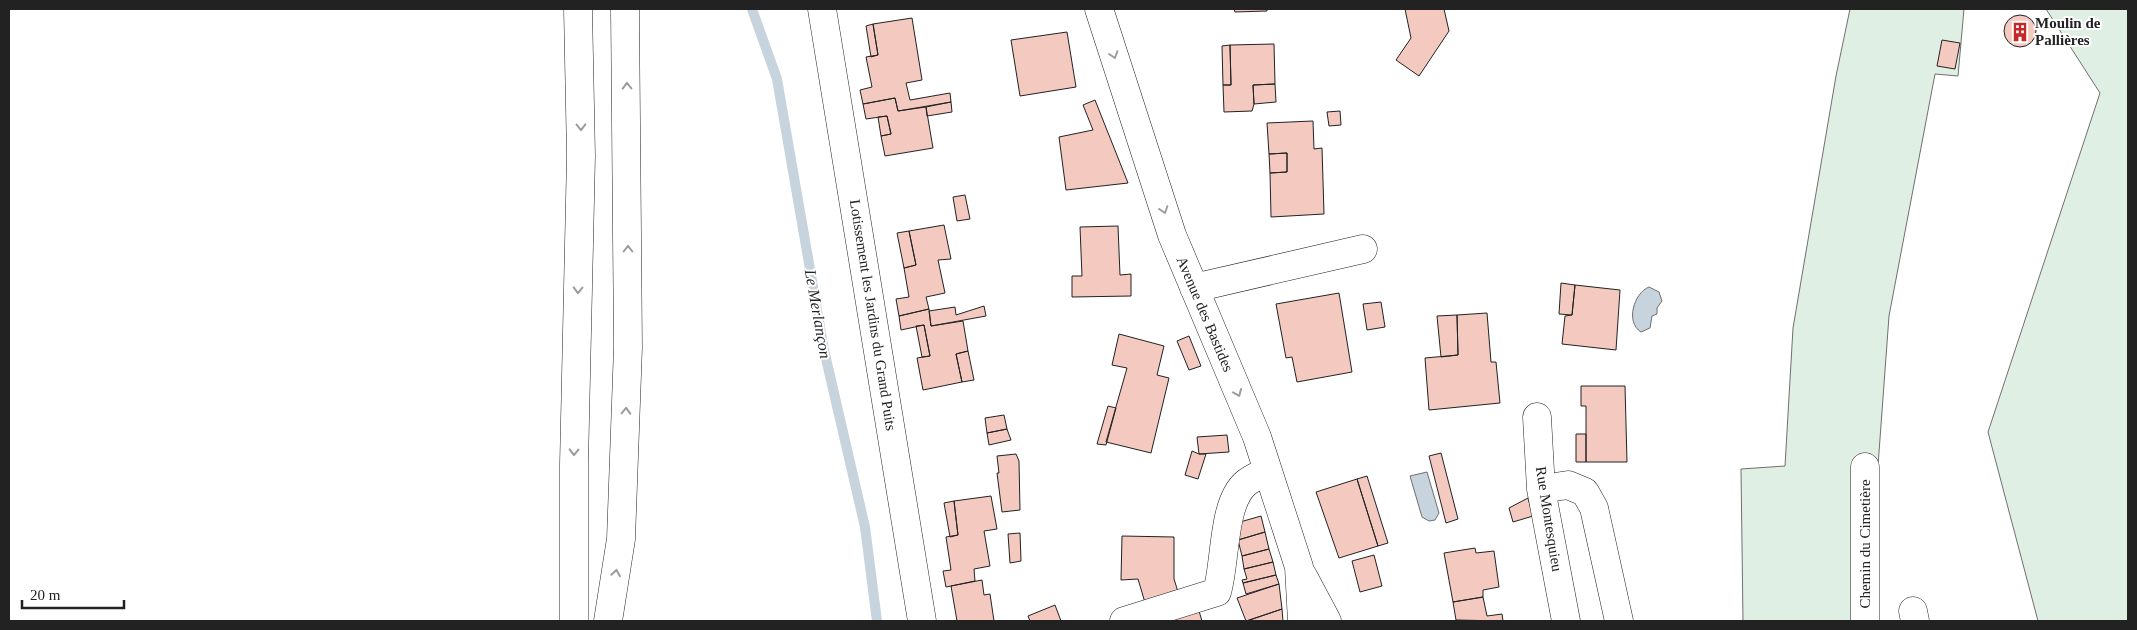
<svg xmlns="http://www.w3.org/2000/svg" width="2137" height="630" viewBox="0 0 2137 630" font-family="Georgia,serif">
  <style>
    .green { fill: #e0efe3; stroke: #6f6f6f }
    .water { fill: #c7d3dd; stroke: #6f6f6f }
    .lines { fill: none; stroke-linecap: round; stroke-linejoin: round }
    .stream { stroke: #c7d3dd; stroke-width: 10 }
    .building { fill: #f3c9c0; stroke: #222 }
    .minor-casing { stroke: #222; stroke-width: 29 }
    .major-casing { stroke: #222; stroke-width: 29 }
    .minor { stroke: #fff; stroke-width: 28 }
    .major { stroke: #fff; stroke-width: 28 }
    .oneway { stroke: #9c9c9c }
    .labels { text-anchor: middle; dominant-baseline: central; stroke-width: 4; stroke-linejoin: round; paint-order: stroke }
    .poi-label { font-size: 15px; font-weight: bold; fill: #222; stroke: #fff; text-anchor: start }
    .street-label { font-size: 15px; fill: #222; stroke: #fff }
    .water-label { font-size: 16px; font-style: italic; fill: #222; stroke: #fff }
  </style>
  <rect width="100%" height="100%" fill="#fff"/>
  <!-- green -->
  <path class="green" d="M1850,9H1964L1958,76L1935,74L1889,316L1878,466L1855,621H1743L1741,469L1785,466L1793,328L1836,76Z
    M2046,9H2128V621H2038L1988,432L2100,93Z"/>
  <!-- water -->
  <path class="water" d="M1649,287L1659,292L1662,301L1657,308V314L1652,316L1650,328L1641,332C1625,322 1634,293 1649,287Z
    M1427,472L1439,513L1435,520L1429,521L1422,517L1410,476Z"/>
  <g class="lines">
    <!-- stream -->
    <path class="stream" d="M752,9L777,79L824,350L865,527L877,621"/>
  </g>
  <!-- building -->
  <path class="building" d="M1234,9H1267V11L1235,12Z
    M1405,9H1444L1449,31L1419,76L1396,60L1411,38Z
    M2004 31a16 16 0 1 1 32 0a16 16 0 1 1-32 0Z
    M912,18L922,80L906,83L910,100L950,93L951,102L898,111L895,98L863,104L860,90L872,87L866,57L878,55L873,24Z
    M873,24L878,55L871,57L866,26Z
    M1067,32L1076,87L1020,96L1011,40Z
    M1942,40L1960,43L1955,69L1937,66Z
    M1274,44L1275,84L1253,85L1254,104L1252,111L1224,112L1223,85H1231L1230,45Z
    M1230,45L1231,85H1223L1222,46Z
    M1275,84L1276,102L1254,104L1253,85Z
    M895,98L898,111L926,107L933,148L885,156L881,136L891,134L887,116L866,119L863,104Z
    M1095,100L1128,183L1066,190L1059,137L1093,130L1083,105Z
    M951,102L952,112L927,116L926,107Z
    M1340,111L1341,125L1329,126L1327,112Z
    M887,116L891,134L881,136L878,117Z
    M1313,121L1314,149L1322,148L1324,214L1271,217L1270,173L1287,172V153L1269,154L1267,123Z
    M1287,153V172L1270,173L1269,154Z
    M965,195L970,219L957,221L953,197Z
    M944,225L951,259L938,260L945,293L926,297L929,309L899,316L896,299L909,297L904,268L916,265L909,231Z
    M1118,226L1120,275L1131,274V296L1072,297V276H1082L1080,227Z
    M909,231L916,265L904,268L897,233Z
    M1561,283L1575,285L1572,315L1559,314Z
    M1575,285L1620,290L1616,350L1562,344L1565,316L1572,315Z
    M1339,293L1352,372L1297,382L1292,357L1286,358L1276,304Z
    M1381,302L1385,327L1367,330L1363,304Z
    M984,306L986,316L931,326L929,311L955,307L956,315Z
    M929,309L931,326L963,321L968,351L956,354L962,382L923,390L917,358L930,356L924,325L901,330L899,316Z
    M1487,313L1491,362H1496L1500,403L1429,410L1425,358L1458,355L1457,315Z
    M1457,315L1458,355L1441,357L1437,316Z
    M924,325L930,356L922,357L916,326Z
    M1119,334L1164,346L1157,375L1169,378L1151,453L1106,442L1127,368L1112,365Z
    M1189,336L1201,366L1189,370L1177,341Z
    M968,351L974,380L962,382L956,354Z
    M1581,386H1625L1627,462H1586V406H1581Z
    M1108,406L1116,408L1106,445L1097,444Z
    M1004,415L1007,429L987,433L985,418Z
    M1007,429L1011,440L989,445L987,433Z
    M1576,434H1586V462H1576Z
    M1227,435L1229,452L1199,454L1197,437Z
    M1192,451L1199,454H1206L1198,479L1185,475Z
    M1441,453L1458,519L1446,523L1429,456Z
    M1016,454L1019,461L1020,510L1002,512L997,473H999L997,456Z
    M1367,476L1388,543L1378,546L1357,479Z
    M1357,479L1378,546L1339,558L1316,492Z
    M991,496L997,529L984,531L990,566L974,569L975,581L946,587L943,571L951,570L946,537L958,535L954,501Z
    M1528,498L1533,516L1513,522L1509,508Z
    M954,501L958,535L950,537L944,503Z
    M1261,516L1265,532L1238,540L1240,522Z
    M1265,532L1269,549L1242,556L1238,540Z
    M1020,533L1021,561L1010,563L1008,534Z
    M1122,536L1174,537V579L1179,595L1146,606L1138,579L1121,580Z
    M1475,548L1476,553L1494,551L1499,587L1483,590V597L1453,602L1444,553Z
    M1269,549L1273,562L1244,569L1242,556Z
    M1374,555L1382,586L1360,592L1352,561Z
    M1273,562L1276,575L1243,583L1242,580L1247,579L1244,569Z
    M1276,575L1279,584L1246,594L1243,583Z
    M982,580L984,595L990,594L994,621H957L951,586Z
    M1279,584L1282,609L1246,621L1237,598Z
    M1483,597L1487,616L1502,614L1503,621L1456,620L1453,602Z
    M1055,605L1061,621H1030L1028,616Z
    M1282,609L1283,621H1247Z
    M1199,611L1202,621H1166Z"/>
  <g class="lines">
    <defs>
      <path id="minor" d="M822,9L922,621
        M1099,9L1172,235L1257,437L1299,567L1302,621
        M1194,288L1363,249
        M1537,417L1541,489L1566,621
        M1865,467V621
        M1541,489L1568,485L1585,492L1594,508L1619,621
        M1303,576L1327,621
        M1913,611L1915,621
        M1124,621L1217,592C1226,562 1222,503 1246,483C1252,478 1260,475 1267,471"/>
      <path id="major" d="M574,621V464L581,156L578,9
        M608,621L621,539L628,347L625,9"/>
    </defs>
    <!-- minor casing -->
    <use href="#minor" class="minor-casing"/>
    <!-- major casing -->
    <use href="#major" class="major-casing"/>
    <!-- minor -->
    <use href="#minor" class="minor"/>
    <!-- major -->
    <use href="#major" class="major"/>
  </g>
  <!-- one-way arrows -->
  <defs><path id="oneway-chevron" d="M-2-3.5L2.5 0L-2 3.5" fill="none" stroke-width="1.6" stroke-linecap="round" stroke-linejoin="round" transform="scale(1.25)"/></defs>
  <g class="oneway">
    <use href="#oneway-chevron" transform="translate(1114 55) rotate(72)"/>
    <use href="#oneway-chevron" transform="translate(627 86) rotate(-91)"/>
    <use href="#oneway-chevron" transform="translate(581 127) rotate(89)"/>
    <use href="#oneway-chevron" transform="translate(1164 210) rotate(72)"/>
    <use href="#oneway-chevron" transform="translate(628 249) rotate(-90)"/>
    <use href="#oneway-chevron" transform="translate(578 290) rotate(91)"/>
    <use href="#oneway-chevron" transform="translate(1238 393) rotate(67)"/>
    <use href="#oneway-chevron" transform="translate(626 411) rotate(-88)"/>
    <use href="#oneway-chevron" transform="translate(574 452) rotate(91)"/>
    <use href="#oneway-chevron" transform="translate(616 573) rotate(-81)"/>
  </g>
  <!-- icons -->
  <defs>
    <symbol id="building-bare" viewBox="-9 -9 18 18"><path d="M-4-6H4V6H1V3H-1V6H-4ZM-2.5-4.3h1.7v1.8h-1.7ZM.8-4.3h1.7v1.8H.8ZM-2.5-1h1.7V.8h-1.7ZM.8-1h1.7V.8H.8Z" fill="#c62828" stroke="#fff" stroke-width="2.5" paint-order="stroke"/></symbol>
  </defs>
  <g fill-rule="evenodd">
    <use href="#building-bare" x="2006" y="18" width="28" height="28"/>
  </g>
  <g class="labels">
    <!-- poi labels -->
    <g class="poi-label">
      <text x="2035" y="23">Moulin de<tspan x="2035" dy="17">Pallières</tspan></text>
    </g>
    <!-- street labels -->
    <g class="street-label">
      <text transform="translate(1205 314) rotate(67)">Avenue des Bastides</text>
      <text transform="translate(873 315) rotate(81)">Lotissement les Jardins du Grand Puits</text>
      <text transform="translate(1549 519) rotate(81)">Rue Montesquieu</text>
      <text transform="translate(1865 544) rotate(-90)">Chemin du Cimetière</text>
    </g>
    <!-- water labels -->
    <g class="water-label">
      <text transform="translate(818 314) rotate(80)">Le Merlançon</text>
    </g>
  </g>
  <!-- border -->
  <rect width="2137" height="630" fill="none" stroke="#222222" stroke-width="20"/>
  <!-- scale -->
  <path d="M22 600v8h102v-8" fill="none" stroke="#222222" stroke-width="2.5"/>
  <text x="30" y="600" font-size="15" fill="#222222" stroke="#ffffff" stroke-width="4" paint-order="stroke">20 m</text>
</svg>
